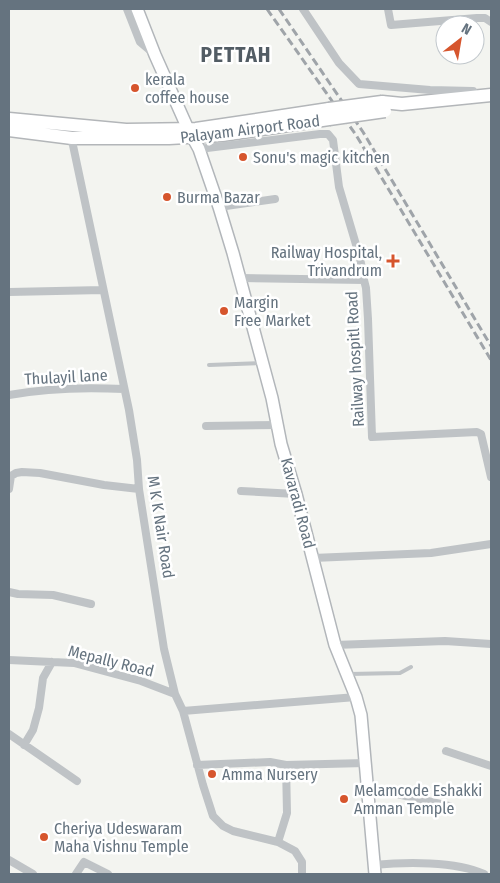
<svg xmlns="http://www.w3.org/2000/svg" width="500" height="883" viewBox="0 0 500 883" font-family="'Fira Sans Condensed',sans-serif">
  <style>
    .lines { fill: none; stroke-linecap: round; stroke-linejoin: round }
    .secondary-casing { stroke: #b2b6ba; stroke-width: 14 }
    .primary-casing { stroke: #b3b6b9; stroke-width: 15 }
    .lane { stroke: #bfc3c6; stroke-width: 4 }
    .street { stroke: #bfc3c6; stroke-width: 8 }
    .secondary { stroke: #fff; stroke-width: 11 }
    .primary { stroke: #fff; stroke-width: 12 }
    .rail { stroke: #9fa4a9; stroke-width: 3; stroke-dasharray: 8 4; stroke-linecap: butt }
    .primary-bridge-casing { stroke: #b3b6b9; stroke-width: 15; stroke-linecap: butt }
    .primary-bridge { stroke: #fff; stroke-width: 12 }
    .poi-dot { fill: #d6552d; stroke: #fff; stroke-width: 2 }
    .labels { text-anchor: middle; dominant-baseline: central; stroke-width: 5; stroke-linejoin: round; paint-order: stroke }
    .poi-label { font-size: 16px; fill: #65737f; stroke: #fff; text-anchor: start }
    .street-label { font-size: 16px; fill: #65737f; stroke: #fff }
    .district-label { font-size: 21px; font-weight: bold; letter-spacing: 1px; fill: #525c64; stroke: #fff }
  </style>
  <rect width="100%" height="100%" fill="#f3f4f0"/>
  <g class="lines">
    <defs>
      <path id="secondary" d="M137,9L155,55L188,129L199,149L219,207L233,253L272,398L281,444L296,494L335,645L356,697L361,715L375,874"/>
      <path id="primary" d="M382,102L402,104L491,95
        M9,119L126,130L196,129L329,109
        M9,130L72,138H169L222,135L329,119"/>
    </defs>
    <!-- secondary casing -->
    <use href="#secondary" class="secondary-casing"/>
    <!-- primary casing -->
    <use href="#primary" class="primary-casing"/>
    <!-- lane -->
    <path class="lane" d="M209,365L260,363
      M349,674L400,673L411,667"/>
    <!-- street -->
    <path class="street" d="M127,9L140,42L153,53
      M303,9L339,63L359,84L430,90L473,91
      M388,9L391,25L477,18H485L491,22
      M71,136L129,410L137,460L139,489L164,649L175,694L183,711L203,785L213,816L223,826L233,831L278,842L295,851L302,862V874
      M199,149L320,134H328L333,140L339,187L360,258L364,280
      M219,207L275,199
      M240,278L364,280L366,288L368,319L372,437L477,432L481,434L491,477
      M9,292L103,290
      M9,395C47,388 85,387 124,389
      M206,426L278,425
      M9,489L11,476L16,473L22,472L40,473L104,485L139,489
      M241,491L296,494
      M313,558L431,553L491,544
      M9,592L18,594L53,595L91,604
      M335,645L445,641L491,644
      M9,660L74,663L141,681L175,694
      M183,711L356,697
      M9,734L77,781
      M24,745L33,730L39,708L43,678L52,662
      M446,751L491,766
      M197,765L270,762L286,765L365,763
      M368,789L393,793L449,806
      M278,842L287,813L286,765
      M9,860L33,874
      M373,865C406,862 455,861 484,874
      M76,874L84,862L108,874"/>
    <!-- secondary -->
    <use href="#secondary" class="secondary"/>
    <!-- primary -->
    <use href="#primary" class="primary"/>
    <!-- rail -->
    <path class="rail" d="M267,9L356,135L491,360
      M279,9L363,132L491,346"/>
    <defs>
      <path id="primary-bridge" d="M329,109L382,102
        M329,119L385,111"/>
    </defs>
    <!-- primary-bridge casing -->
    <use href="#primary-bridge" class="primary-bridge-casing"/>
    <!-- primary-bridge -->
    <use href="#primary-bridge" class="primary-bridge"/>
  </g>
  <!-- markers -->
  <g class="poi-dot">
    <circle cx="135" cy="88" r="5"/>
    <circle cx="243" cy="157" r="5"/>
    <circle cx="167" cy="197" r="5"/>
    <path d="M390.5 253.5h5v5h5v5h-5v5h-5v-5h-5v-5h5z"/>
    <circle cx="224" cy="311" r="5"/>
    <circle cx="212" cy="774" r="5"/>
    <circle cx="344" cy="799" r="5"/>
    <circle cx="44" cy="837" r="5"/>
  </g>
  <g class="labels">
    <!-- poi labels -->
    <g class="poi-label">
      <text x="145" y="79">kerala<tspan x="145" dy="18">coffee house</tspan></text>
      <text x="253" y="157">Sonu's magic kitchen</text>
      <text x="177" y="197">Burma Bazar</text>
      <text x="382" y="252" text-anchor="end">Railway Hospital,<tspan x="382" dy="18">Trivandrum</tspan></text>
      <text x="234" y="302">Margin<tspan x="234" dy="18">Free Market</tspan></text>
      <text x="222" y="774">Amma Nursery</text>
      <text x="354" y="790">Melamcode Eshakki<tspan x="354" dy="18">Amman Temple</tspan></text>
      <text x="54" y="828">Cheriya Udeswaram<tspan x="54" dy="18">Maha Vishnu Temple</tspan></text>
    </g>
    <!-- street labels -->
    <g class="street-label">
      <text transform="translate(250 129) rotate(-7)">Palayam Airport Road</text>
      <text transform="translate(355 359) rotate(-93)">Railway hospitl Road</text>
      <text transform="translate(66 377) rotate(-3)">Thulayil lane</text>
      <text transform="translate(298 503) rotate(75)">Kavaradi Road</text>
      <text transform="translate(161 527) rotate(81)">M K K Nair Road</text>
      <text transform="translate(111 661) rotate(14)">Mepally Road</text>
    </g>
    <!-- district labels -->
    <g class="district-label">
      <text x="236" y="55">PETTAH</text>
    </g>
  </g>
  <!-- border -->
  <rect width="500" height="883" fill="none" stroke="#65737f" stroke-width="20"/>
  <!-- north arrow -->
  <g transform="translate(460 40) rotate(31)"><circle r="24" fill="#ffffff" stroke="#c1c7cc"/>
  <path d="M0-4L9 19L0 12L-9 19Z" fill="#d6552d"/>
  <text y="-8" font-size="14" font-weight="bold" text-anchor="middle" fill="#65737f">N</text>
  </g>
</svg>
